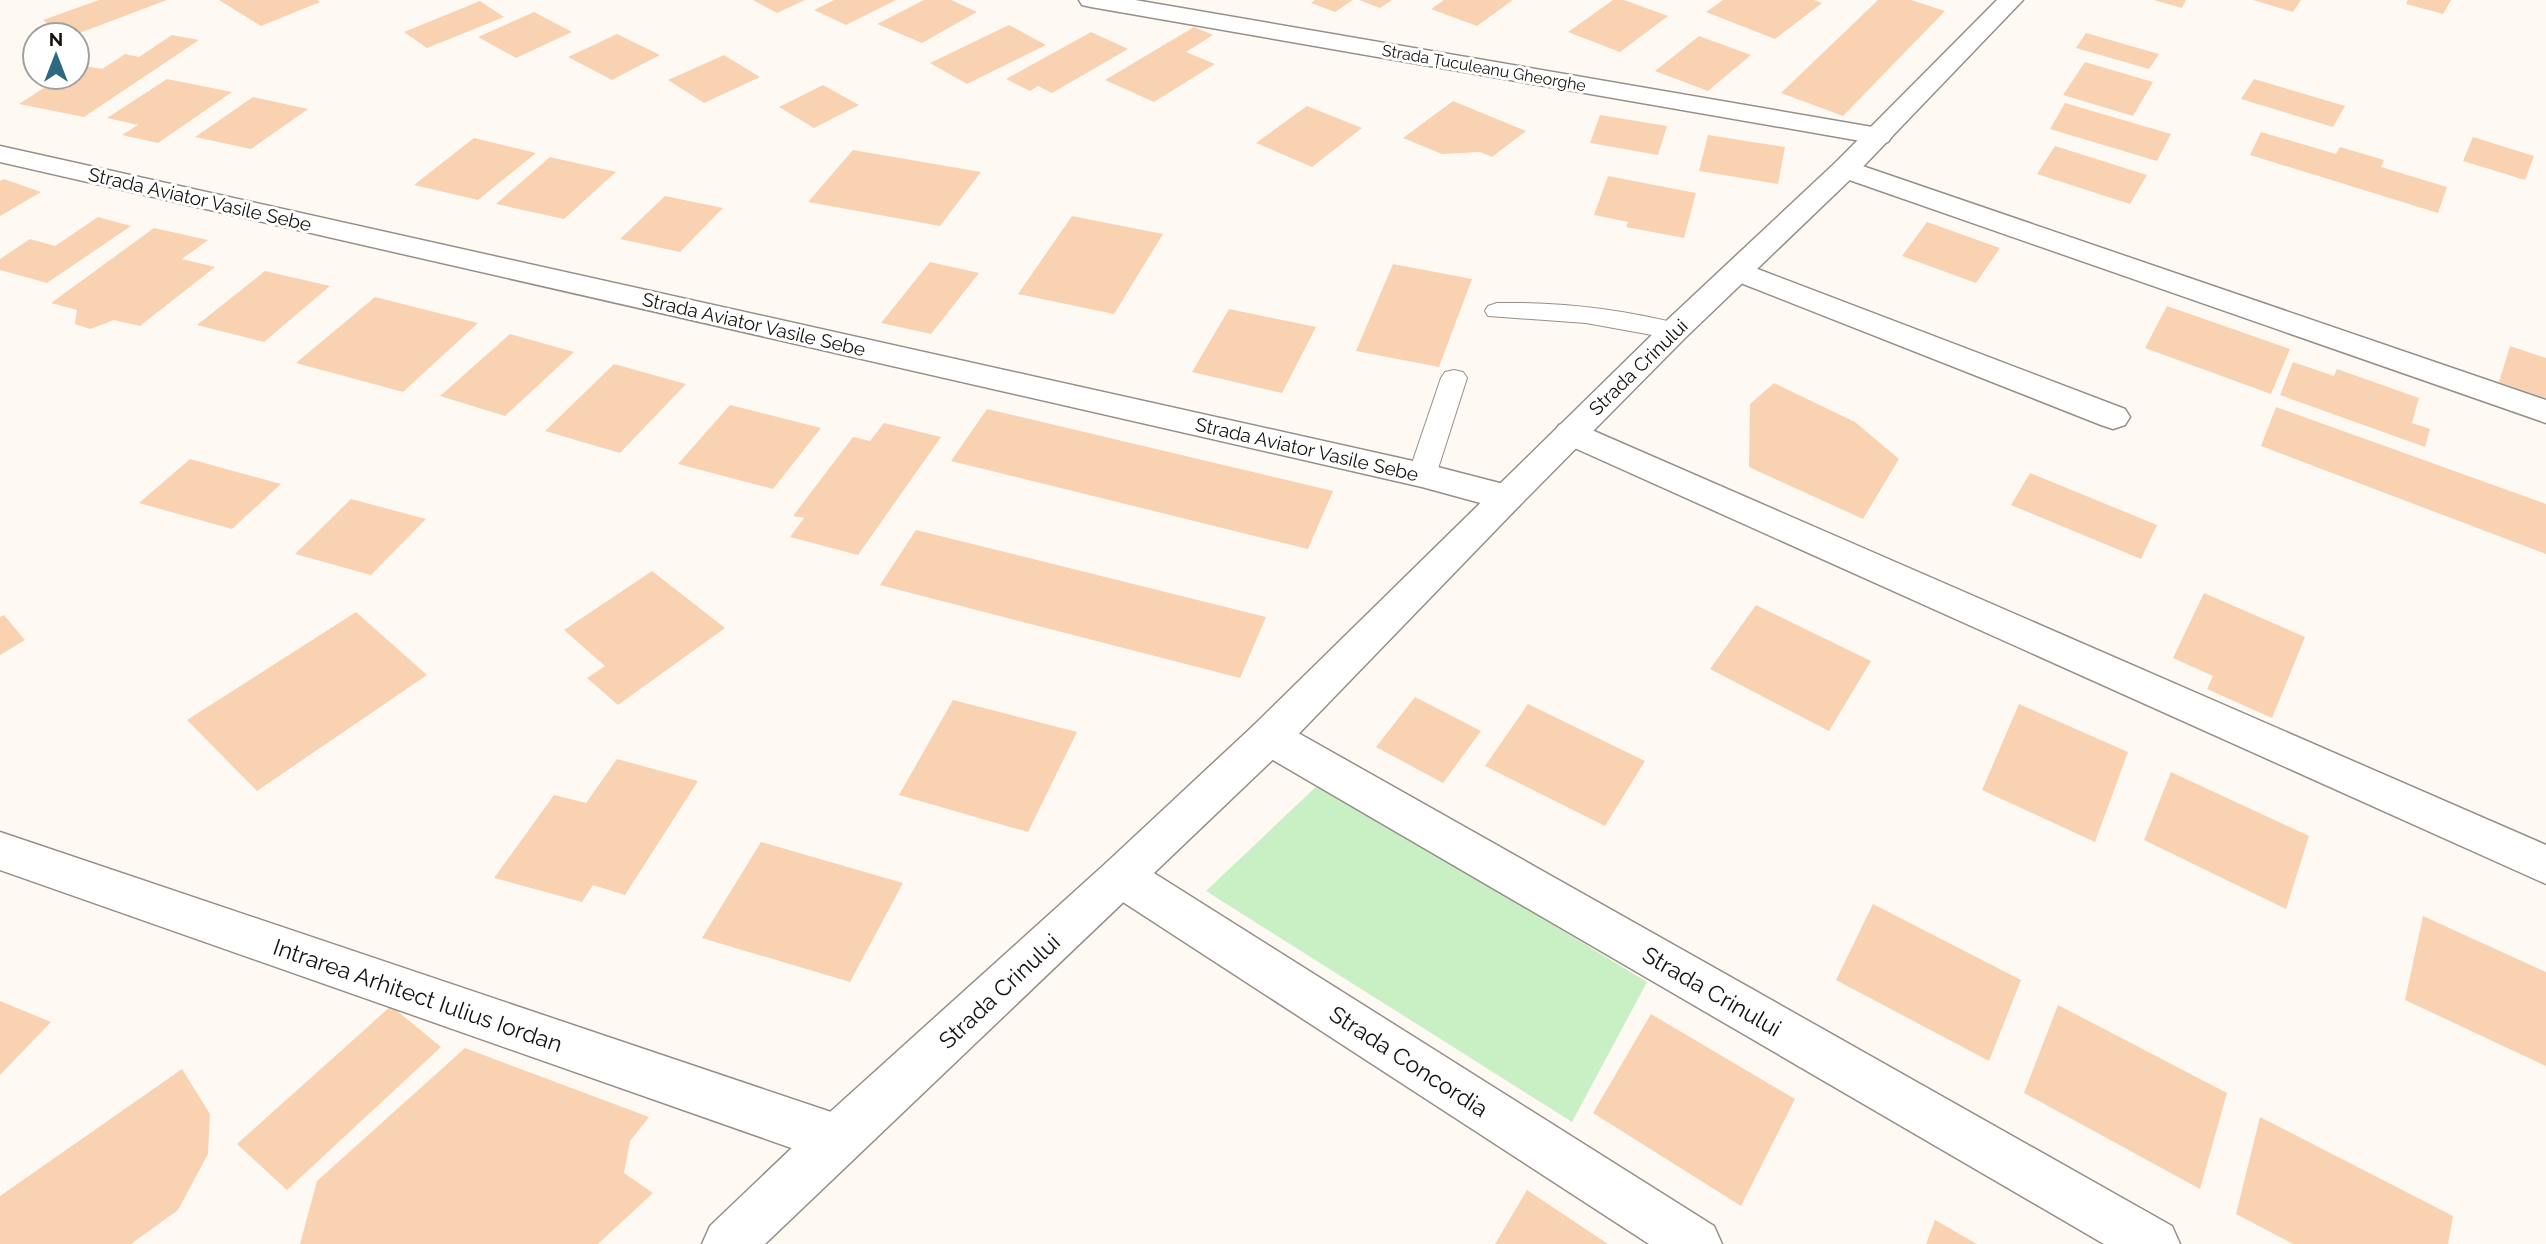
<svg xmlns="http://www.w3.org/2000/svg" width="2546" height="1244" viewBox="0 0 2546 1244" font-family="Raleway,sans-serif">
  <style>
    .green { fill: #c9efc5 }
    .building { fill: #f9d3b1 }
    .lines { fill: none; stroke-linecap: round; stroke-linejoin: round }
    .service-casing { stroke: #968f89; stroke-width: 2 }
    .minor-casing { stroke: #968f89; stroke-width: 3 }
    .tertiary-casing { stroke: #968f89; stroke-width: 3 }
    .service { fill: #fff; fill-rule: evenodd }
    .minor { fill: #fff; fill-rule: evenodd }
    .tertiary { fill: #fff; fill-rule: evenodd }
    .labels { text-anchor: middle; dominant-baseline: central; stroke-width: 6; stroke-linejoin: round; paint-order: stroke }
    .far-street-label { font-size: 16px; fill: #151210; stroke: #fff }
    .street-label { font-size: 19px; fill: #151210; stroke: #fff }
    .near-street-label { font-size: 23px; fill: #151210; stroke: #fff }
  </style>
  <rect width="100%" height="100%" fill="#fff9f4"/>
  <!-- green -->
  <path class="green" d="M1320,783L1647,982L1572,1122L1206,891Z"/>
  <!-- building -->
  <path class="building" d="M99,0H167L74,35H62L43,20Z
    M219,0H318L320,2L261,26Z
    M753,0H805L777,13Z
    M834,0H896L846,25L814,10Z
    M924,0H951L977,12L922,43L877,24Z
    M1315,0H1353L1335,12L1311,3Z
    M1359,0H1392L1380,8Z
    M1444,0H1513L1477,26L1431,9Z
    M1613,0H1624L1668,16L1620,52L1568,32Z
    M1723,0H1814L1822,3L1775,39L1706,12Z
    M1878,0H1911L1945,11L1843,116L1781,93Z
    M2154,0H2186L2182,8Z
    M2253,0H2301L2293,12Z
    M2408,0H2451L2443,14L2406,4Z
    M480,1L504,17L427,48L404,32Z
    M534,12L572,32L516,58L478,37Z
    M1009,25L1046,45L967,84L930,63Z
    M1194,27L1213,35L1186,52L1215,64L1154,102L1105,80Z
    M1091,32L1128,49L1052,93L1038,86L1030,91L1006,79Z
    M2086,33L2159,54L2149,69L2076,48Z
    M617,34L660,55L612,80L568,57Z
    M172,35L199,40L84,117L19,104L61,77H77V67L80,65L102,69L125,54L139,57Z
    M1699,36L1751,55L1708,91L1655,71Z
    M724,55L760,77L704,103L668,80Z
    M2085,62L2153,82L2133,116L2063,95Z
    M167,79L232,92L158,143L122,135L138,125L107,118Z
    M2254,79L2345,106L2333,127L2241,99Z
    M823,85L859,105L814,128L779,107Z
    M253,97L308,109L251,149L195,137Z
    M1453,101L1526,131L1492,157L1480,152L1442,154L1403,138Z
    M2065,103L2171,134L2157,161L2050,129Z
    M1307,106L1362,128L1312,167L1256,143Z
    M1600,115L1667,126L1658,155L1590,143Z
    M2261,132L2336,154L2340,147L2384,160L2381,167L2447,187L2438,213L2250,155Z
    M1708,135L1785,147L1778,184L1699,171Z
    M2473,137L2534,156L2525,180L2463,161Z
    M474,138L536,153L478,200L414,185Z
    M2055,146L2147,175L2130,204L2037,174Z
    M853,150L981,172L940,226L808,202Z
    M550,157L616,172L564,219L496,204Z
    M1608,176L1696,193L1684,238L1626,227L1628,222L1594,215Z
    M4,179L41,192L0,216V181Z
    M665,196L723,208L680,252L620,239Z
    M1072,216L1163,234L1114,314L1018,294Z
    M98,217L131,226L47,283L0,270V259L30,239L55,246Z
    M1927,222L2000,248L1976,283L1902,256Z
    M154,228L208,240L182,259L215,267L140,326L114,320L90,329L75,324L77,310L51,303Z
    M930,262L979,273L931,334L881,323Z
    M1393,264L1472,279L1439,367L1356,351Z
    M265,271L330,286L264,342L197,325Z
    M375,297L478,323L403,392L296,363Z
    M2167,306L2290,349L2271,394L2145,348Z
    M1229,309L1316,327L1282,393L1192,372Z
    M510,334L574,352L505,416L440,396Z
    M2510,346L2546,358V398L2499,382Z
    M2293,362L2334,376L2337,369L2419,398L2412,423L2430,429L2425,447L2280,395Z
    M614,364L686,384L620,453L545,431Z
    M1774,383L1855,422L1899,459L1863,519L1749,467L1750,404Z
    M730,405L821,428L773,489L678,464Z
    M2276,407L2546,504V554L2261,446Z
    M987,409L1333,491L1308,549L951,461Z
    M884,423L941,437L858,555L790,537L804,518L793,516L853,437L870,441Z
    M190,459L281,484L232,529L139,503Z
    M2030,473L2157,525L2141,559L2011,505Z
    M351,499L426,519L371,575L295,554Z
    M916,530L1266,617L1240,678L880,585Z
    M652,571L725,628L618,705L587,678L605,666L564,630Z
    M2204,593L2305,637L2272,718L2207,689L2213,676L2173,658Z
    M1756,605L1871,661L1829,731L1710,669Z
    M356,612L427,675L257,791L187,720Z
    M4,615L25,640L0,655V617Z
    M1415,697L1481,731L1443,783L1376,747Z
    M953,700L1077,732L1028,832L899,795Z
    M1528,704L1645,761L1605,826L1485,766Z
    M2019,704L2128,752L2095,842L1982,790Z
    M617,759L698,781L625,895L593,885L582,902L494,878L554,795L586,803Z
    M2171,772L2309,836L2286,909L2144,840Z
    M761,842L903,883L850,982L702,938Z
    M1873,904L2021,980L1989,1061L1836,980Z
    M2423,916L2546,972V1066L2405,1000Z
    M0,1001L51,1022L0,1075Z
    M2058,1005L2227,1093L2200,1189L2024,1093Z
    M391,1006L441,1047L287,1190L237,1144Z
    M1651,1014L1795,1099L1741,1206L1593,1113Z
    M465,1048L649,1117L630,1141L624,1173L653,1193L598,1244H300L317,1181Z
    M182,1069L210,1114L208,1154L178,1210L131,1244H0V1196Z
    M2260,1117L2453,1216L2448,1244H2293L2236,1214Z
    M1527,1190L1608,1244H1495Z
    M1935,1220L1977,1244H1926Z"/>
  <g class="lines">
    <defs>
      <path id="service" d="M1497,303C1560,302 1622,309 1683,325L1686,331L1683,337L1674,339L1586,323L1488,316L1485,311L1488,306Z
        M1454,370L1463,372L1467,378L1436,475L1432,482L1422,485L1412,482L1408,475L1441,378L1445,372Z"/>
      <path id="minor" d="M1079,0H1135L1878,128L1888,130L1892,136L1888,142L1878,144L1091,7L1082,5Z
        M0,146L1422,463L1519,488L1524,497L1519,506L1506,510L1422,487L0,162Z
        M1845,160L2546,400V423L1835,175L1831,169L1835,163Z
        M1739,262L2125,409L2130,417L2125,425L2113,429L2101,425L1728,278L1724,271L1728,264Z
        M1571,421L2546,845V884L1559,441L1554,433L1559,425Z
        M1269,720L1284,725L2172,1226L2180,1244H2104L1254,749L1248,737L1254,725Z
        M0,832L837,1114L855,1122L862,1139L855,1156L837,1164L0,870Z
        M1122,858L1138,863L1714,1226L1722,1244H1649L1106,891L1100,877L1106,863Z"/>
      <path id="tertiary" d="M1997,0H2023L1855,175L1685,338L1519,506L1284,749L765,1244H702L710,1226L819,1122L1106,863L1254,725L1663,324L1835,163Z"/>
    </defs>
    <!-- service casing -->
    <use href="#service" class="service-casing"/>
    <!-- minor casing -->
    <use href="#minor" class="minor-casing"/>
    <!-- tertiary casing -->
    <use href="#tertiary" class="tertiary-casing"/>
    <!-- service -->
    <use href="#service" class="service"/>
    <!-- minor -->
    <use href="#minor" class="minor"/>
    <!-- tertiary -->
    <use href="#tertiary" class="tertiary"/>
  </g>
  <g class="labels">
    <!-- far-street labels -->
    <g class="far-street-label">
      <text transform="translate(1484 68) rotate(10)">Strada Țuculeanu Gheorghe</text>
    </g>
    <!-- street labels -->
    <g class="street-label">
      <text transform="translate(200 199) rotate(13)">Strada Aviator Vasile Sebe</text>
      <text transform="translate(754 324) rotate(13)">Strada Aviator Vasile Sebe</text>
      <text transform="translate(1638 367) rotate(-44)">Strada Crinului</text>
      <text transform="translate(1307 449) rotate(13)">Strada Aviator Vasile Sebe</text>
    </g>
    <!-- near-street labels -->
    <g class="near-street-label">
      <text transform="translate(999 991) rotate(-43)">Strada Crinului</text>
      <text transform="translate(1712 991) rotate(30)">Strada Crinului</text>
      <text transform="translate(418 995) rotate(19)">Intrarea Arhitect Iulius Iordan</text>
      <text transform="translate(1409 1061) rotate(33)">Strada Concordia</text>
    </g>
  </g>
  <!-- north arrow -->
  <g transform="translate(56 56)"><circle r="33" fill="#ffffff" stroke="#a1a09f" stroke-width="2"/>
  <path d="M0-5L12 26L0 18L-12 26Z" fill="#2f6881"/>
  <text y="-10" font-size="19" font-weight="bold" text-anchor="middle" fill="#151210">N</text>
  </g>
</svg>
